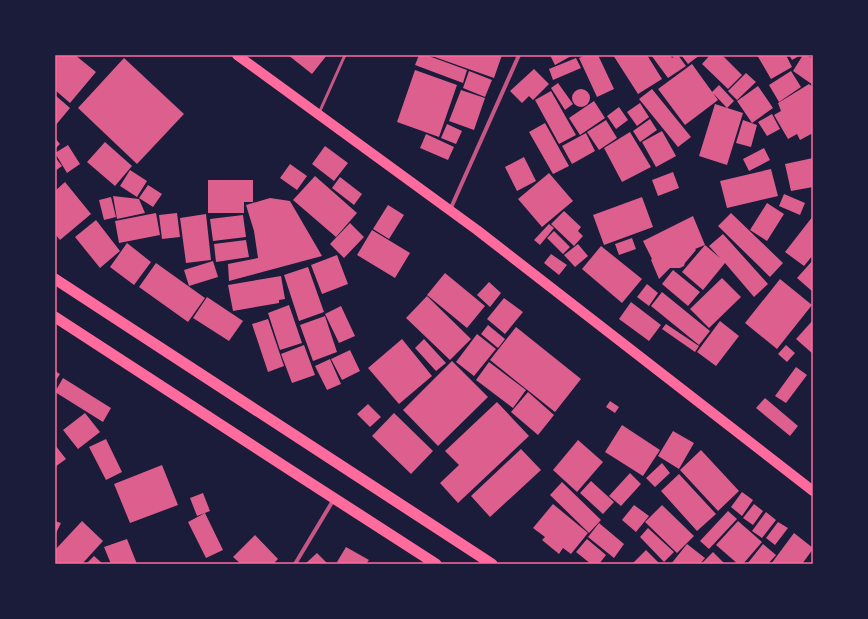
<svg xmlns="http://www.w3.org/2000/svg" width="868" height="619" viewBox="0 0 868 619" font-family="'Source Serif 4',serif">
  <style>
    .building { fill: #dd5f8e }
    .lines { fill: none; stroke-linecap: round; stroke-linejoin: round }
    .service { stroke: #c65784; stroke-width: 3 }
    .minor { stroke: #c65784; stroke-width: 4 }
    .primary { stroke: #ff6b9d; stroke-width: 10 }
    .trunk { stroke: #ff6b9d; stroke-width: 11 }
    .neatline { fill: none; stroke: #ff6b9d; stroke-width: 1.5 }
  </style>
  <rect width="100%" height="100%" fill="#1b1b3a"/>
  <!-- building -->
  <path class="building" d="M55,55H75L96,72L70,103L55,90Z
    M288,55H327L312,74Z
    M419,55H426L467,70L463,83L415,65Z
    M429,55H502L494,78Z
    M550,55H573L555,65Z
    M586,55H598L614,89L597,97L579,58Z
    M613,55H647L662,79L638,94Z
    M651,55H670L672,58L676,55H678L686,66L668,78Z
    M681,55H700L688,64Z
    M710,55H722L742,75L728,89L702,64Z
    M757,55H786L792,67L771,79Z
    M789,55H801L792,60Z
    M803,55L813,58V85L793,71Z
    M124,58L184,114L137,164L78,108Z
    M576,58L581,68L553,80L549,69Z
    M692,64L718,100L685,125L658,89Z
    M534,69L549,84L533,100L529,96L522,103L510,91Z
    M415,70L457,85L439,137L397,122Z
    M469,71L492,80L485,97L463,88Z
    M791,71L801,87L779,102L769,85Z
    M746,73L756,82L737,100L728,91Z
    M558,83L573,104L565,110L551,88Z
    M809,84L813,87V133L800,140L797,134L788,139L774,115L781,111L778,103Z
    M719,85L734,101L727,108L712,92Z
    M758,86L773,108L752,123L737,101Z
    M652,89L691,137L678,147L639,99Z
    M572 98a9 9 0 1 1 18 0a9 9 0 1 1-18 0Z
    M461,90L485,98L474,130L449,121Z
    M551,91L576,135L559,144L535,100Z
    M55,95L70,108L55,126Z
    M594,101L605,118L580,135L569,118Z
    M640,103L649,117L637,126L627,112Z
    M715,104L743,113L727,165L699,156Z
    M619,107L628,120L616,129L607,116Z
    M772,114L780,129L767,136L758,122Z
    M650,119L657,130L640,142L633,131Z
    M606,120L617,138L599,150L587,132Z
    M743,120L757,125L751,147L736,143Z
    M545,123L569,166L553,174L529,132Z
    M447,124L462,131L456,144L441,138Z
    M662,131L676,156L656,167L642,142Z
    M630,132L651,167L622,182L604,148Z
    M586,133L595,151L572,164L562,146Z
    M426,134L454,147L448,160L420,148Z
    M55,138L60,144L55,149Z
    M105,142L132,166L115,186L87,162Z
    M68,145L80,164L67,173L55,153Z
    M325,146L348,163L334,181L312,164Z
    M764,148L770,160L749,171L743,159Z
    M55,157L62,166L55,171Z
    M524,157L536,181L517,191L505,167Z
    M813,158V187L791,191L785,164Z
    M290,164L307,176L297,190L280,178Z
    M771,169L778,196L727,208L720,181Z
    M130,170L147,181L137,197L120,186Z
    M673,172L679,188L658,196L652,180Z
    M549,173L573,201L542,227L518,199Z
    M315,176L357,213L336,237L293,200Z
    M340,177L362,194L354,205L332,188Z
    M208,180H253V202H244V213H208Z
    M65,182L91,214L60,240L55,234V191Z
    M148,185L162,194L153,207L139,198Z
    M784,194L805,203L800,215L779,206Z
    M113,196L139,199L145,213L117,219Z
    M111,197L116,217L104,220L99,200Z
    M642,197L653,227L604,245L593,215Z
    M270,198L290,201L322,256L229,281L228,264L258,258L254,231L246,205Z
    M767,203L784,214L767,241L750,230Z
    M388,205L404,215L389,239L373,229Z
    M564,211L581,227L578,231L583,236L574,246L551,224Z
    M156,213L160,235L119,243L115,221Z
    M177,213L180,237L162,239L159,215Z
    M731,213L783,263L770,277L718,226Z
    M206,214L211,260L186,263L180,218Z
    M243,215L246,237L213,241L210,219Z
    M693,216L705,245L695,249L696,250L685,263L684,266L680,268H670L659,279L651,260L652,259L643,241Z
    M813,216V255L804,266L785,252Z
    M96,220L120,251L100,268L75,237Z
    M350,223L364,237L344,258L330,244Z
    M549,224L554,228L540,245L534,240Z
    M372,230L410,253L395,278L357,255Z
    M554,231L570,247L563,254L547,238Z
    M723,234L768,284L754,297L725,263L703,290L682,272L705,245L720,258L709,246Z
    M632,238L636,249L619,255L615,244Z
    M246,240L249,257L216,262L214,244Z
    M127,243L151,262L134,285L110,267Z
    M578,244L588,256L575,267L564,255Z
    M601,246L642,279L622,303L582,269Z
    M551,254L567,265L559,275L544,263Z
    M337,255L348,284L322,294L311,265Z
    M813,260V292L797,278Z
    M213,261L218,277L189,286L184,270Z
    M156,263L205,298L188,322L139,287Z
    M308,267L324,312L299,321L284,275Z
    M673,270L700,292L688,306L662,284Z
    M445,273L485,306L467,328L427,295Z
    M281,276L285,299L279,300V303L233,311L228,285Z
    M722,278L741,297L709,328L690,309Z
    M780,279L812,305L777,349L745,323Z
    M489,282L501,293L490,307L477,295Z
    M647,284L658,293L649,306L637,297Z
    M662,292L710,331L699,345L651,306Z
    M427,296L471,339L450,360L406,318Z
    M207,297L243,321L229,341L193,318Z
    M504,298L523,312L505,334L487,319Z
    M631,302L661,325L649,341L619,319Z
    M289,305L302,343L280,350L268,313Z
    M341,306L355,336L339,343L325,314Z
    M325,316L337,352L313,361L300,325Z
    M268,319L284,366L268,372L252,324Z
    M813,320V354L796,339Z
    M720,321L739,336L716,366L697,352Z
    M666,324L699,346L695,352L662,329Z
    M488,325L505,339L498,348L481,334Z
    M516,327L581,379L555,412L490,360Z
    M477,334L496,349L474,376L456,362Z
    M402,339L432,376L399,404L368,368Z
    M424,339L446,363L436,371L415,348Z
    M304,345L315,375L292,383L281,354Z
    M786,345L795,353L787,362L778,354Z
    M350,350L360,371L342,380L331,359Z
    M330,359L341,384L327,390L315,366Z
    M452,361L488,397L438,446L403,410Z
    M489,362L526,390L513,408L476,380Z
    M796,367L807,375L786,403L775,396Z
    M55,371L60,374L55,382Z
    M63,378L111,408L103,422L55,392Z
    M528,392L554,415L538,435L511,412Z
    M765,398L798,426L790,436L756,408Z
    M610,401L619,407L615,413L606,407Z
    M497,402L529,436L458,503L440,483L459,465L445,451Z
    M368,404L381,417L370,427L357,414Z
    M85,413L100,432L78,449L63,430Z
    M394,413L433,451L411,474L372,436Z
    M622,425L660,450L643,476L605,452Z
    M673,431L694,443L679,469L658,456Z
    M106,439L122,472L106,480L89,447Z
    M578,440L603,462L577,492L553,470Z
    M55,445L66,459L55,467Z
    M521,449L541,470L490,517L471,496Z
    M701,450L739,491L718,511L680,470Z
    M662,463L670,473L655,487L646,478Z
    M162,465L178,505L130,523L114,484Z
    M630,473L641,484L621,506L609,496Z
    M679,474L716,514L697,531L661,491Z
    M591,481L614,502L603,514L580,493Z
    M562,482L601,520L589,533L550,495Z
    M742,492L753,500L742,516L731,507Z
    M203,493L210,511L197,516L190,498Z
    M553,504L588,533L571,554L563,548L559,554L542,540L545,537L533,528Z
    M754,504L763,511L753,525L743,518Z
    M634,505L649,516L636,532L622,520Z
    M662,505L694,536L677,553L645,522Z
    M728,511L737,519L709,549L700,541Z
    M766,512L776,520L762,538L752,531Z
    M205,513L223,550L206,558L188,522Z
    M55,521L61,523L55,535Z
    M82,521L103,541L82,564H55V550Z
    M738,521L762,542L743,564H738L716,545Z
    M778,522L788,528L775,545L766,538Z
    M599,523L624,544L614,558L588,537Z
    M648,528L674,552L664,562L640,537Z
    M794,533L813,548V549L802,564H771Z
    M255,535L278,559L273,564H241L233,557Z
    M127,539L137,564H111L104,547Z
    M587,539L606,555L599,564H591L576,552Z
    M687,544L705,558L700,564H671Z
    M763,544L776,555L768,564H747Z
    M346,547L369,560L366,564H341L337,562Z
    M646,550L660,564H632Z
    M713,552L725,564H701Z
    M317,553L328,564H305Z
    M94,556L103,564H86Z"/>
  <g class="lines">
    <!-- service -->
    <path class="service" d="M319,113L345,55"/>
    <!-- minor -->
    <path class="minor" d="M450,210L519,55
      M295,564L334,499"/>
    <!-- primary -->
    <path class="primary" d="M237,55L477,230L813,491"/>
    <!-- trunk -->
    <path class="trunk" d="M55,279L492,564
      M55,317L284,466L436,564"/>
  </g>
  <!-- border -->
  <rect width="868" height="619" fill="none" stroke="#1b1b3a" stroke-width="112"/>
  <rect x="56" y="56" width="756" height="507" class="neatline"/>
</svg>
